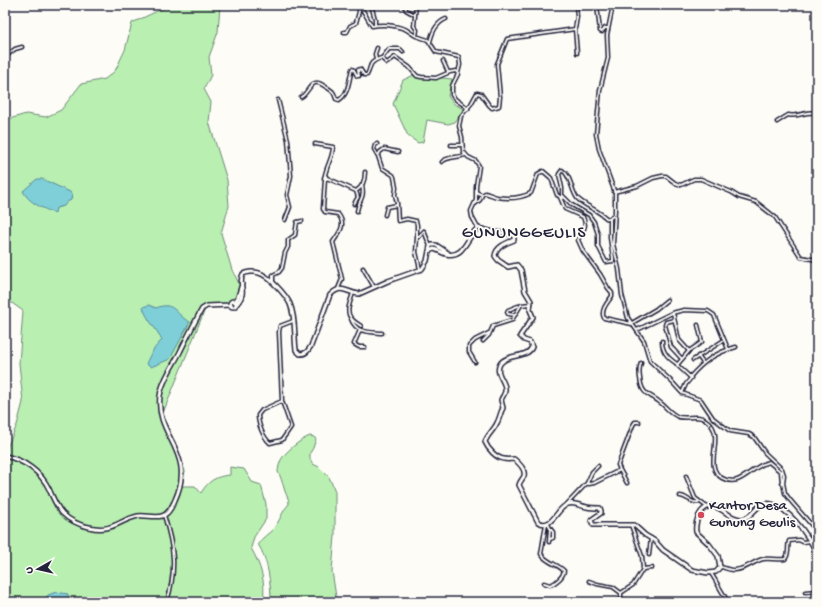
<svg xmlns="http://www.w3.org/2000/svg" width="822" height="607" viewBox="0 0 822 607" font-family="'Gochi Hand',sans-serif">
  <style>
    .green { fill: #b9efb1; stroke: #6e8876 }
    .water { fill: #7fcfd9; stroke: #5a8a9a }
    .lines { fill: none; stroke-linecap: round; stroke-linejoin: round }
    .minor-casing { stroke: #22223b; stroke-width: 5 }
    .secondary-casing { stroke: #22223b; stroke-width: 6 }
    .minor { stroke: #fdfcf7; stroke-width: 2 }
    .secondary { stroke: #fdfcf7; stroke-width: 3 }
    .poi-dot { fill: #d1495b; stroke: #fdfcf7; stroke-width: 1.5 }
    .labels { text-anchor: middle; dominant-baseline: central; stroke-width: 3.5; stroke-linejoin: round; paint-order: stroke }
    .poi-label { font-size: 15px; fill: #22223b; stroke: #fdfcf7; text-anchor: start }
    .quarter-label { font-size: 17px; letter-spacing: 1px; fill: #22223b; stroke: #fdfcf7 }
  </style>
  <rect width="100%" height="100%" fill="#fdfcf7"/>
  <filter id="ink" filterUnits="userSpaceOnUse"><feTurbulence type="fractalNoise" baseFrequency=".025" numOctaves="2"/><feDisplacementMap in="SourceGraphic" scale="8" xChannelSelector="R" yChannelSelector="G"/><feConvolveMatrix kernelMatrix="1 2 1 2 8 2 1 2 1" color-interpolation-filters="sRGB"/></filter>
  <g filter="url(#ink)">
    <!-- green -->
    <path class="green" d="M170,5H220L218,32L209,57L211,75L204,89L211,102L209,122L227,180L229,206L221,233L232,270L242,289L240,297L229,304L206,307L163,413L185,471L182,486H195L201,493C208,481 216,476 230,475V467L244,469L252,482L261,485L266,504V519L254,537L251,548C261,566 266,582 263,602H5V452L17,425L23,402L19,363L23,311L5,298V119H9L26,114L46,117L61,110L81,84L105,79L115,71L125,50L132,23Z
      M414,75L452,79L448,96L454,104L464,109L455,122L448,124L427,120L423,142L418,143L408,136L393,104L403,80Z
      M310,436L314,437L316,439L313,448L310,453V459L313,464L319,467L329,477L335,491V536L332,571L336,597L335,602H271C271,583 268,560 258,544C262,537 269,534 274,528C280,521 282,511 289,504C289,497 285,494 284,488C282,482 281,477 278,472C278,469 279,465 280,462C283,453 301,439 310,436Z"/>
    <!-- water -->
    <path class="water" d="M37,179H42L70,192L72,195L71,200L67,202L64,206L56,208L55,213C43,209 28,202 23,191Z
      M149,305L156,308C175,300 176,316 190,322L170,359L151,367L146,364C150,354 154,348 162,340C157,329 146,319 143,307Z
      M56,592L68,594V602H42L45,599L48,595Z"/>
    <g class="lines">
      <defs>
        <path id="minor" d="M371,5L375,19V25
          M405,5L406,10L415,15
          M416,5L414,26L417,30L416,36L428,40L436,52L459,57L460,65L458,73
          M597,5L600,31L602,32L605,28H607
          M613,5L607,35L608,58L600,90L596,134L599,149L615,193V210L613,244L619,269L622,295L628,318L644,341L650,361L672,382L682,393L701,400L713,418L730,431L749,434L754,437L765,453L782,469L784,475L783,483L785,493L790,500L814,528L815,535V548
          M575,29L577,17L576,5
          M344,32H347L350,26L356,23C357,18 360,11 359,7H360L362,9L372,26C382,24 394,25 405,29C409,31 412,34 416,36
          M430,42C432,33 436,23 446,19
          M5,57L15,49L22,47
          M382,58L389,49H400L403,52
          M376,60L375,54L377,48
          M443,61L448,72
          M301,97C308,94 311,78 321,84C323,85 324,86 326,87C333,91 334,92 336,99L339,100C349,94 349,79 352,69L354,70L357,76H359L358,70L360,69L364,75H367C372,66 367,63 381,58L387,63L395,57L409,67L417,76L421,77L436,78L450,72L456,71L458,74L452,86V95C456,102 463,103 468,109
          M278,100L288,140L291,176L287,195L290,207L285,220
          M777,122L788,115C798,118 809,109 817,114
          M315,144L333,147C333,157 327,165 325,175L327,178L326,179L324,178L325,175
          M377,144L375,145L374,149L378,156L382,168L393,175L394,177L396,188L395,195L397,203L398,221L407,219L416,221L417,225V237H419L424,231L430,246
          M451,145H461
          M378,156L380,152L384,149L398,152
          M442,162C447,156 458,158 465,155
          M327,178L356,191L358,197L354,204
          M325,179L323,209L325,212L338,214C347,225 339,233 333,242L342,279L338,289
          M356,191C363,187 365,180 365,172
          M614,192L637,186L653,178L662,176H666L675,183L681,185L694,179H701L731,192L739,197L756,202L775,217L801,257L817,260
          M482,195L485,193C489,194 493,196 497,197C508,199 521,198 531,193L538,174L543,171L551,178L557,195L562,198V188L559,174L562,170C571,175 571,190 577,198C583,205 598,210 606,218L610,219
          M563,196L572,205L589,215L594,222L598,234V246L606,262L613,261V258L610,238V219L612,216L615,217
          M560,197L565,209L583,217C588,228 582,230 578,240L583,251L600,274L608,288L612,293V296C608,302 600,310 604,318L632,324
          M475,204L480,200L482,195L476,192
          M357,211C359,199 365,199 362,185
          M385,215L387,207L397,205
          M478,228L472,217L471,211L476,200V186L479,166L476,161L468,157L463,151L462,137L459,126L461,116L471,104L477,93L481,94L489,105L492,108L499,106L500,97L497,64L507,39L575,29L577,53
          M417,237L416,252L420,269
          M363,268L374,287
          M273,282V275L279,272L282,268L285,253L288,247V240L295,235L297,222L302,221
          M353,293C351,300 345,312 351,318C353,321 358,324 361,326
          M673,313L679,340L689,351
          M515,315L508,314L507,312L508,310L518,306
          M351,319C356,333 369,332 382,333
          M674,320L666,322L665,325L671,347L682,359
          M632,323L656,309L667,300
          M360,330L354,344L359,347H365
          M637,330L672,313L684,310L708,311L714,315L728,349
          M483,341L489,335L493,326L512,320L521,305L531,304
          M662,341C662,352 668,358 677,364
          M698,356L703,363
          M693,360L724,340
          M475,362L469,352V346L475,340L489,333
          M641,363C639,368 639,372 640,378C642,397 650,393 662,404C667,408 672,415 679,417C688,419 698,414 706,420C728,435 701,466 722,478C741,489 752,465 769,462L781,472L782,483
          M690,377C704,361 715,353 736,347
          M682,393L686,384L691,378L677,365L689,351L702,342L698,325
          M282,401L262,410L258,415C258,424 263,437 270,443L282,440L291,427L282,401L279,332L280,326L293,321
          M620,470L618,465L633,425L635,422H639
          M686,476L695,498L707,507
          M587,483L589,484L594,483L620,470L627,483
          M680,496C687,496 690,504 699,502
          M568,503L587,483L592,472L598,466
          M164,515C174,548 177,568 167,602
          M548,524L550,528L549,542
          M550,539L553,538V532L550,528
          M649,555L651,538
          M720,567C725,567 729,571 735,570C747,569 752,562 763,559C770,558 777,560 785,559C790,554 787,547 789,541L799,540L803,542L810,541
          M643,569L652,568
          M711,573L728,602
          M589,581L597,584L613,587L621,593
          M544,583L550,585C556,583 563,577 564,571C558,564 547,563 541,554L546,524
          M805,592L817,591
          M624,602L621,599V593L633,585L643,569L642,556L631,525"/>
        <path id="secondary" d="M429,251L434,249C438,250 442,253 446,254C465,258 466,237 478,228L493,232L511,234L514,236V240C506,243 496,247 495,256L498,260L508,267L517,265L521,270L525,291L531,301L530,310L533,317L520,336L524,340L530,342L532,347C527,359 507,353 500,364C494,374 507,382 505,391C505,394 502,397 501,400L503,408C500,413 500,418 497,423C494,430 487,435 485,442C488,449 496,458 504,459C508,460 510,459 514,459C519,463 526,469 524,476C522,480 520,481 519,485L538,522C553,530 556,508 568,504C575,502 580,506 587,507C591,508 595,508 600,508L601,511V513L591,520L593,525H634L645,535L655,541L663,550L692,570L708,573L716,572L720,567L718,556L709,544L696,532C695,526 697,517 701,512C715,495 728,521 742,519C752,518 755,506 764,504C783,499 812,539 817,555
          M230 304a3 3 0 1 1 6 0a3 3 0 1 1-6 0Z
          M235,302L238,297L242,284
          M236,305C249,291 237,285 243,274C247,272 254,271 259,273C268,275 286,295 290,304C296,318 294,335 296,350L300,354C306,354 308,351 311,346L330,295C342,283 346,293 359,294L388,281L422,269L427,261L430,246L432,245H436L448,253
          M5,456C24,460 41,472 49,489C53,498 56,506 62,513C69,520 79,525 89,527C112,533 119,520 138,516C146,515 155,518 162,516C169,514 172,506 175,500C197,452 155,437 160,396C162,381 173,366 180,352C187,338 194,323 202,309L207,306L231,305"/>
      </defs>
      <!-- minor casing -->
      <use href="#minor" class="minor-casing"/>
      <!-- secondary casing -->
      <use href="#secondary" class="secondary-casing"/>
      <!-- minor -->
      <use href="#minor" class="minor"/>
      <!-- secondary -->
      <use href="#secondary" class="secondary"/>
    </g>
  </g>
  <!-- markers -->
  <circle class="poi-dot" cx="701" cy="515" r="4"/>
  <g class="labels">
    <!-- poi labels -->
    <g class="poi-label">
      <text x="709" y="506">Kantor Desa<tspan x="709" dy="17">Gunung Geulis</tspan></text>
    </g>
    <!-- quarter labels -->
    <g class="quarter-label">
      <text x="524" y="234">GUNUNGGEULIS</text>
    </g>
  </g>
  <!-- margin -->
  <rect width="822" height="607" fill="none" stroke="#fdfcf7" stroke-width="20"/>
  <rect x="10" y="10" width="802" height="587" fill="none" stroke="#22223b" stroke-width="1.5" filter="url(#ink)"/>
  <!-- north arrow -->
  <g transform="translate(38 569) rotate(262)" stroke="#fdfcf7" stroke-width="3" paint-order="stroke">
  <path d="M0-3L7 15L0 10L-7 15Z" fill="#22223b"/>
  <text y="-6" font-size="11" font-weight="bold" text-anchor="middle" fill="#22223b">U</text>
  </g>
</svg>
